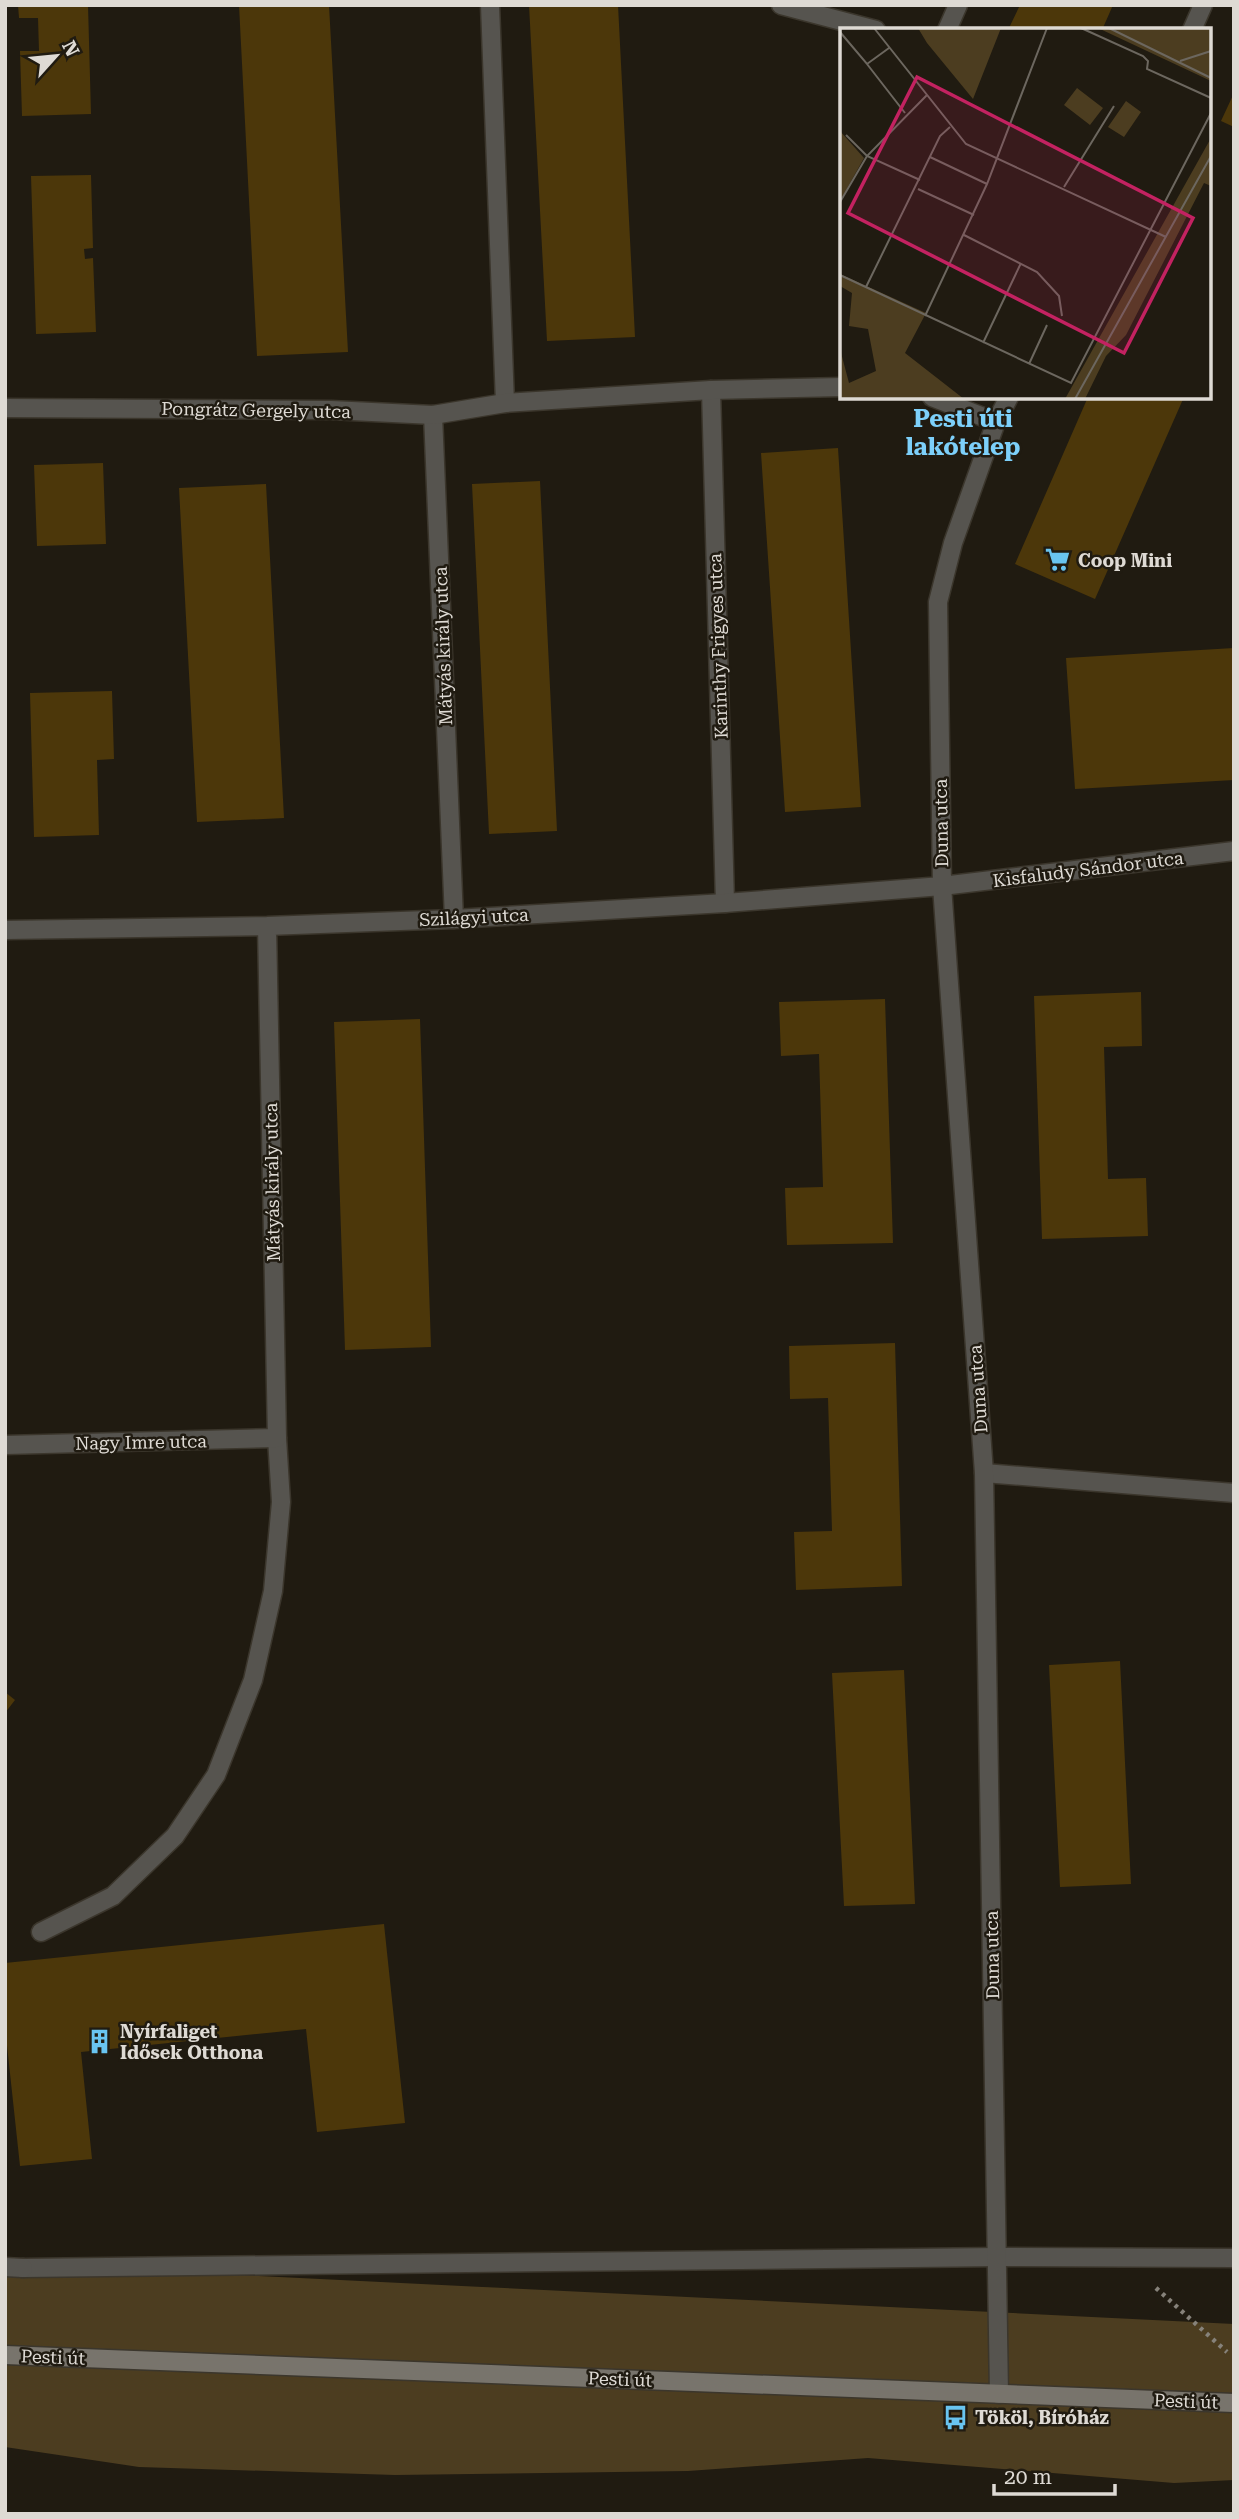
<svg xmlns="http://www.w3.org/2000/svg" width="1239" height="2519" viewBox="0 0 1239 2519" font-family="'Roboto Serif',serif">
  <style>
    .green { fill: #4c3d20 }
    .building { fill: #4c370a }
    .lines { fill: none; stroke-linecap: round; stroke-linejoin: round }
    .lane-casing { stroke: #3b362c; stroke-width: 21 }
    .street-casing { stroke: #3b362c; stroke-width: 21 }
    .secondary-casing { stroke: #3b362c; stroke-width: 21 }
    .path { stroke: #86827a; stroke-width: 4.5; stroke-dasharray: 3.5 5; stroke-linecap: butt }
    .lane { stroke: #56544f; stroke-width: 18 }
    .street { stroke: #56544f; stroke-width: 18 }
    .secondary { stroke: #78746c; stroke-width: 18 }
    .labels { text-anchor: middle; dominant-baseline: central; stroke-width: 5; stroke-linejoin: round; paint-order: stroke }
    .street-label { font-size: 18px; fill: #dedad4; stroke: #201b11 }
    .poi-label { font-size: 18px; font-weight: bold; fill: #dedad4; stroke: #201b11; text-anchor: start }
    .district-label { font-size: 24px; font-weight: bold; fill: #7dd0fa; stroke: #201b11 }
    .inset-road { fill: none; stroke: #6c675f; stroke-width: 2 }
    .view { fill: #c32261; fill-opacity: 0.15; stroke: #c32261; stroke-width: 3.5 }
    .inset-edge { fill: none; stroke: #dedad4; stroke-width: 3.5 }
  </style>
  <rect width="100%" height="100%" fill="#201b11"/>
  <!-- green -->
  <path class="green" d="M5,2267H76L1234,2324V2480L1174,2483L868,2458L688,2471L395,2475L139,2467L5,2447Z"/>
  <!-- building -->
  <path class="building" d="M18,5H88L91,114L22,116L20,51H39L38,18H19Z
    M239,5H329L348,352L257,356Z
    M529,5H618L635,337L547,341Z
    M1020,5H1113L1102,30H1012L1009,28Z
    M1234,93V127L1221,121Z
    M91,175L93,248L84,249L85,259L93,258L96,332L36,334L31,176Z
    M1088,397H1184L1095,599L1015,564Z
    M838,448L861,807L785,812L761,453Z
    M103,463L106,544L37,546L34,465Z
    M540,481L557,831L489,834L472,484Z
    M266,484L284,818L197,822L179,488Z
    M1234,648V780L1075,789L1066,658Z
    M112,691L114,759L97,760L99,835L34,837L30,693Z
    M1141,992L1142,1046L1104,1047L1108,1179L1146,1178L1148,1236L1042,1239L1034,996Z
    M885,999L893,1243L787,1245L785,1188L823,1187L819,1054L781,1056L779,1002Z
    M420,1019L431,1347L345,1350L334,1022Z
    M895,1343L902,1586L796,1590L794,1532L832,1531L828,1398L790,1399L789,1346Z
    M1120,1661L1131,1884L1060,1887L1049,1665Z
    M904,1670L915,1904L844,1906L832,1673Z
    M5,1692L15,1700L5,1713Z
    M384,1924L405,2123L317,2132L306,2029L81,2052L92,2159L20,2166L5,2027V1963Z"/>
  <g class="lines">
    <defs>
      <path id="lane" d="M490,5L505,403
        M947,30L958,5
        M711,390L725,903
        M433,415L454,919
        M984,1473L1234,1493
        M41,1932L113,1896L175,1836L216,1775L253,1680L273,1591L281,1502L277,1438
        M23,2268L998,2257L1234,2258"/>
      <path id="street" d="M781,5L876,30
        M1192,30L1203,5
        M932,397L996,422
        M5,408L331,410L433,415L505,403L711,390L842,387
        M5,930L267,926L454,919L725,903L942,886L1234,851
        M5,1445L277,1438L267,926
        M5,2267L23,2268
        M999,2394L984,1473L942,886L938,602L953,543L996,422L1009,397"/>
      <path id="secondary" d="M5,2355L1234,2403"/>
    </defs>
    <!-- lane casing -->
    <use href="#lane" class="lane-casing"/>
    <!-- street casing -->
    <use href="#street" class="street-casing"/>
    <!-- secondary casing -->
    <use href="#secondary" class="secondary-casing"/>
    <!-- path -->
    <path class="path" d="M1156,2288L1227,2352"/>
    <!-- lane -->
    <use href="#lane" class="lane"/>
    <!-- street -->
    <use href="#street" class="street"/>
    <!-- secondary -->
    <use href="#secondary" class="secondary"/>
  </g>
  <!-- icons -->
  <defs>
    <symbol id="supermarket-bare" viewBox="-9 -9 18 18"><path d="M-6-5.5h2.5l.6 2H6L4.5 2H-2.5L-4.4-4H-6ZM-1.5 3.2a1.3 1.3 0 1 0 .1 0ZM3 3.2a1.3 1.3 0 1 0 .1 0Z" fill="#69c4f0" stroke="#201b11" stroke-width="2.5" paint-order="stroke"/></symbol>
    <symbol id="building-bare" viewBox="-9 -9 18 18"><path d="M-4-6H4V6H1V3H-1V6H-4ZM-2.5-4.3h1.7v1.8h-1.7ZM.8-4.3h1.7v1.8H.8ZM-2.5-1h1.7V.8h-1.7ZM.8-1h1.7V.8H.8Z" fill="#69c4f0" stroke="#201b11" stroke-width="2.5" paint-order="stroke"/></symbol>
    <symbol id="bus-bare" viewBox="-9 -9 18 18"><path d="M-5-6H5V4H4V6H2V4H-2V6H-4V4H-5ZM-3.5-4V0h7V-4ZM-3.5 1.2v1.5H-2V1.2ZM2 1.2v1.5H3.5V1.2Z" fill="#69c4f0" stroke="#201b11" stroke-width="2.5" paint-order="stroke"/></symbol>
  </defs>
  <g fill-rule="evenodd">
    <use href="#supermarket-bare" x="1040" y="542" width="35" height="35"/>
    <use href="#building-bare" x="82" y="2024" width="35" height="35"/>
    <use href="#bus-bare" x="938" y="2400" width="35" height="35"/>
  </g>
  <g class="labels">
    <!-- street labels -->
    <g class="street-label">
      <text transform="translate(256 410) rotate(1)">Pongrátz Gergely utca</text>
      <text transform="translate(443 646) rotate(-92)">Mátyás király utca</text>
      <text transform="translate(718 646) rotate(-92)">Karinthy Frigyes utca</text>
      <text transform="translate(941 823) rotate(-91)">Duna utca</text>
      <text transform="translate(1088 869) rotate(-7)">Kisfaludy Sándor utca</text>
      <text transform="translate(474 917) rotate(-3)">Szilágyi utca</text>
      <text transform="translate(272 1182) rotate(-91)">Mátyás király utca</text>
      <text transform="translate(978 1389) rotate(-94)">Duna utca</text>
      <text transform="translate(141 1442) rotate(-1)">Nagy Imre utca</text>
      <text transform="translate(992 1955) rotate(-91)">Duna utca</text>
      <text transform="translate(53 2357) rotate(2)">Pesti út</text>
      <text transform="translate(620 2379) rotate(2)">Pesti út</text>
      <text transform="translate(1186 2401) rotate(2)">Pesti út</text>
    </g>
    <!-- poi labels -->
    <g class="poi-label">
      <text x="1078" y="560">Coop Mini</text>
      <text x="120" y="2031">Nyírfaliget<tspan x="120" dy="21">Idősek Otthona</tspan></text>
      <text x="975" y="2417">Tököl, Bíróház</text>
    </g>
    <!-- district labels -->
    <g class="district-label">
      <text x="963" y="419">Pesti úti<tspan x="963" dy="28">lakótelep</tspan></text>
    </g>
  </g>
  <!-- overview -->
  <g transform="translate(840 28)">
    <rect width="371" height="371" fill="#201b11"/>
    <path d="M78,0H161L133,71L87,15ZM258,0H371V53ZM237,60L263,80L250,97L224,77ZM286,73L301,84L284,109L268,99ZM0,103L24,130L0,173ZM371,110V158L364,155L286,307L266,328L245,371H225ZM0,246L86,285L65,325L124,371H0V321L9,355L36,343L28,301L9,298L12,265L0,258Z" fill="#4c3d20"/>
    <path class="inset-road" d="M34,0L126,116L326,209M241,0L303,28L308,33L307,41L371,70M269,0L371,50M0,4L27,36L49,20M340,33L371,23M27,36L65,85M6,107L27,128L80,152M90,129L147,156M224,159L274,78M78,161L134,187M0,174L27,128L87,67M124,207L197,244L219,268L222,288M0,247L231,355L371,85M26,259L100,108L110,99M85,288L147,156L207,0M143,315L181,235M189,336L207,297M235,371L371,128"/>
    <path class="view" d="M77,49L353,190L284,325L8,185Z"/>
    <rect width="371" height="371" class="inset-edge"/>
  </g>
  <!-- border -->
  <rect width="1239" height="2519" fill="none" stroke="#dedad4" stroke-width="14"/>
  <!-- north arrow -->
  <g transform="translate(56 56) rotate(63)" stroke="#201b11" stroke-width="5" paint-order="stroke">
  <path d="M0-5L12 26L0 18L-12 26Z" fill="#dedad4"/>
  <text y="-10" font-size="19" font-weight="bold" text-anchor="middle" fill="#dedad4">N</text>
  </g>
  <!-- scale -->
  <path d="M994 2484v10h121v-10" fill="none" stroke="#dedad4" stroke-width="3.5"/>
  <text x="1004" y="2484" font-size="21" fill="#dedad4" stroke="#201b11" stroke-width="5" paint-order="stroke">20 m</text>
</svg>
